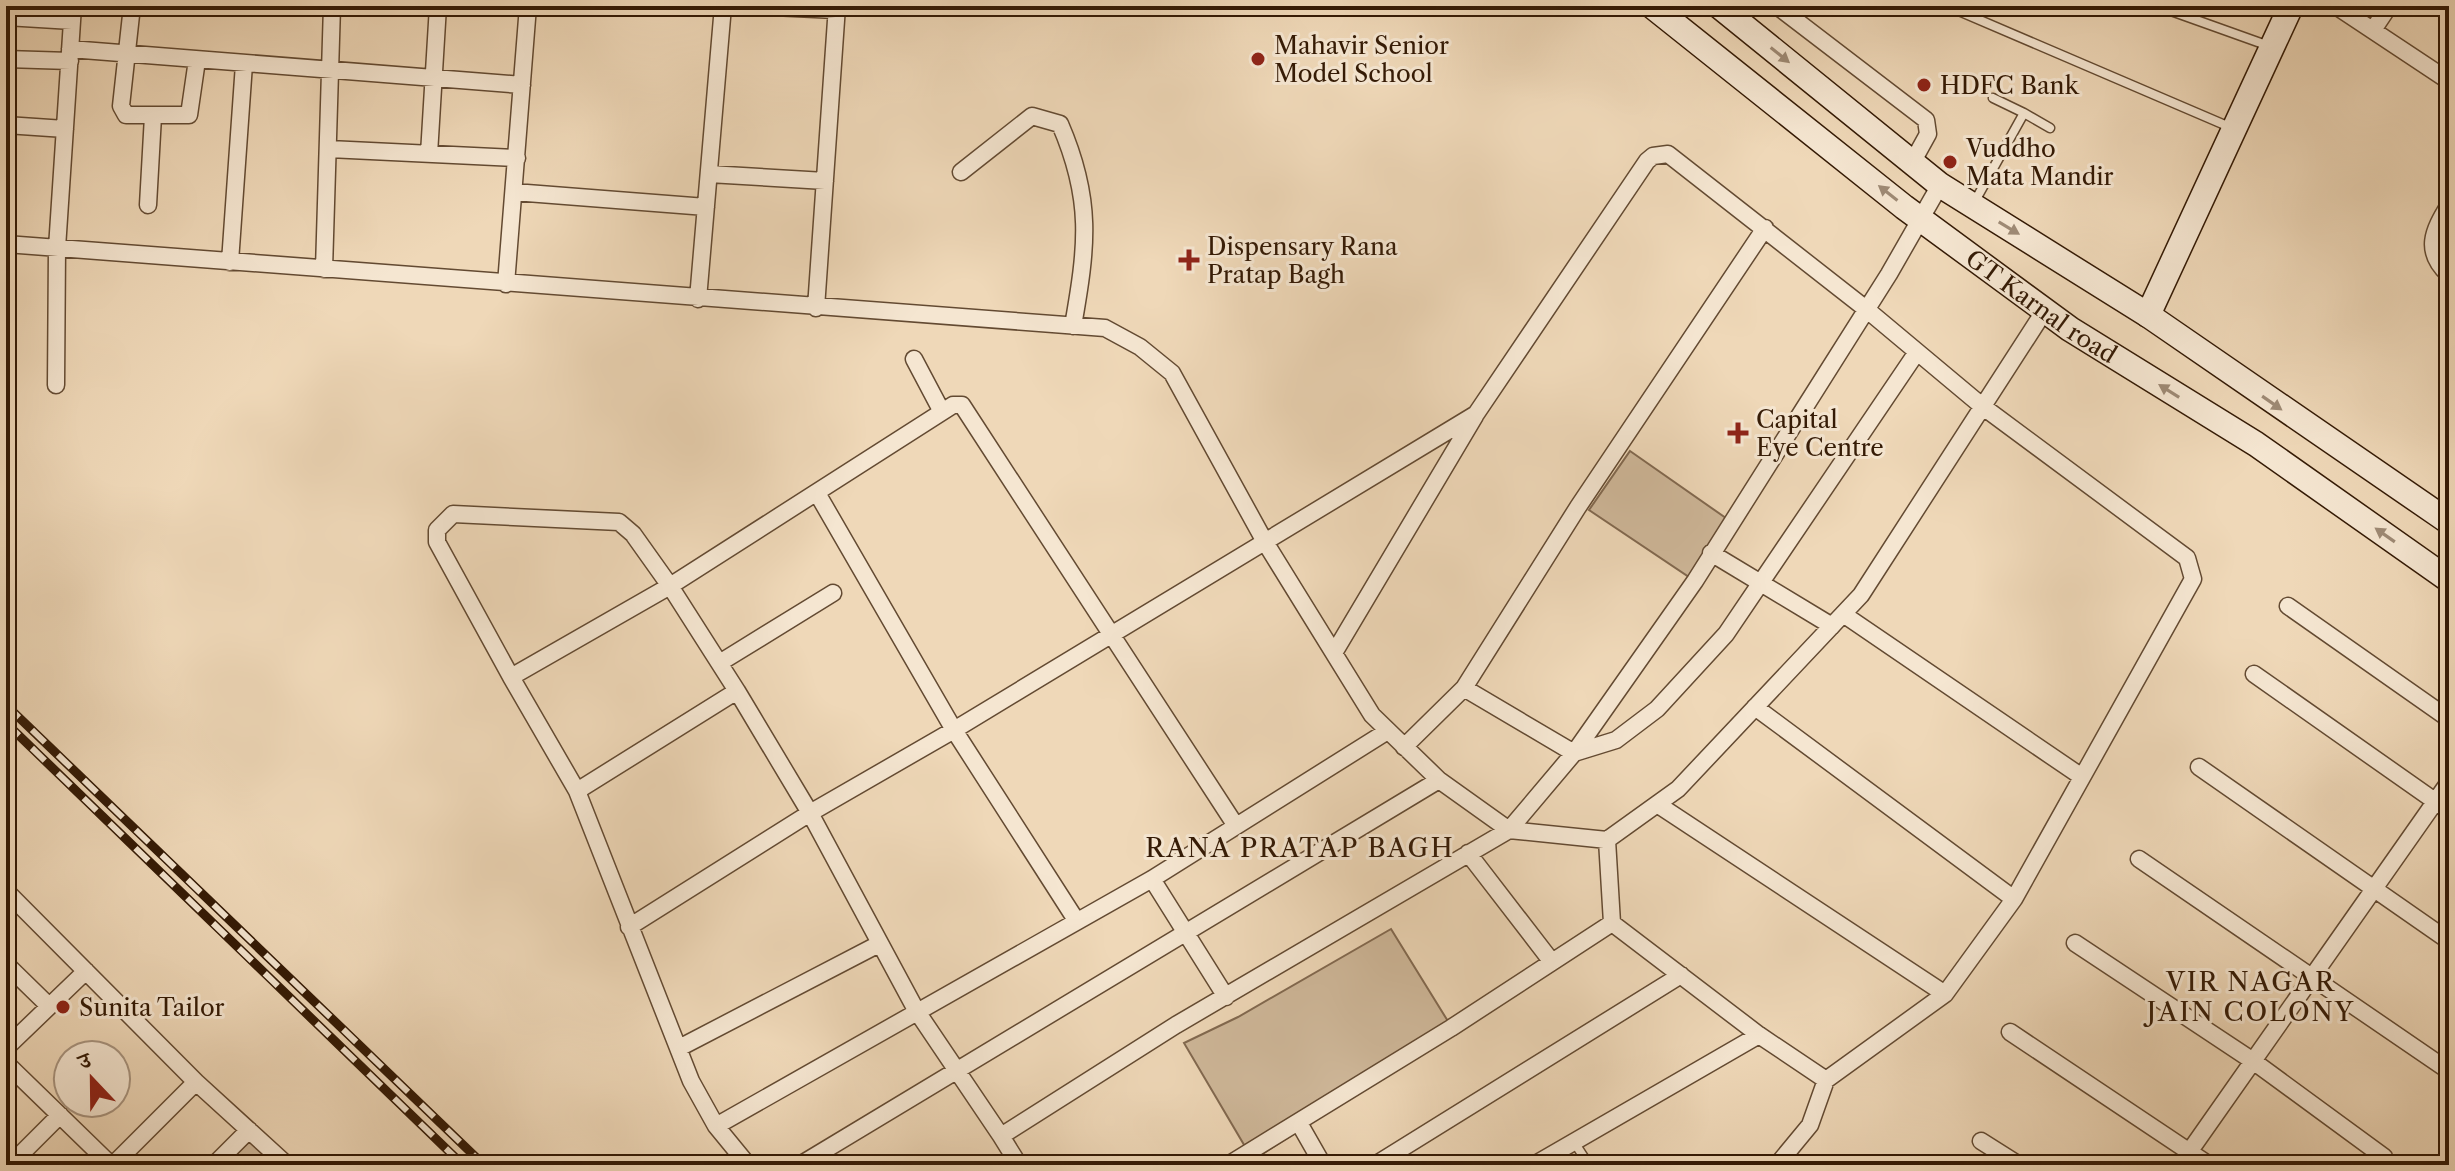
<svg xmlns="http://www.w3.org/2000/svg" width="2455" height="1171" viewBox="0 0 2455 1171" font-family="'Libre Caslon Text','Noto Serif Devanagari',serif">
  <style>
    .green { fill: #cfb89a; stroke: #826950; stroke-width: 2 }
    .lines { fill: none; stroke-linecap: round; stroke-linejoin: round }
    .lane-casing { stroke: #634a32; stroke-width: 11 }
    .street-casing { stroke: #634a32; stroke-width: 19 }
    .secondary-casing { stroke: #341a05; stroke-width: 27 }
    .lane { stroke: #f5e6d1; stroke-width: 8 }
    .street { stroke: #f5e6d1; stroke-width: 16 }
    .secondary { stroke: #f5e6d1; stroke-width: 24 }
    .rail-casing { stroke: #341a05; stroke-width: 9 }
    .rail { stroke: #f5e6d1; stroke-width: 6; stroke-dasharray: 18; stroke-linecap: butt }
    .oneway { fill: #9e8a75 }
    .poi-dot { fill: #8f2418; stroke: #f5e6d1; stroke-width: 3 }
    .labels { text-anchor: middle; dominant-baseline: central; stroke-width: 6; stroke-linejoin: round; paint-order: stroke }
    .poi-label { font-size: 24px; fill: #341a05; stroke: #f5e6d1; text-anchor: start }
    .street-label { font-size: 24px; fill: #341a05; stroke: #f5e6d1 }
    .neighbourhood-label { font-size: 26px; letter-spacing: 2px; fill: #341a05; stroke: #f5e6d1 }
  </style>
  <rect width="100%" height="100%" fill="#efd8b8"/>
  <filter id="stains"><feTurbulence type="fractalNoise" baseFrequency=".0025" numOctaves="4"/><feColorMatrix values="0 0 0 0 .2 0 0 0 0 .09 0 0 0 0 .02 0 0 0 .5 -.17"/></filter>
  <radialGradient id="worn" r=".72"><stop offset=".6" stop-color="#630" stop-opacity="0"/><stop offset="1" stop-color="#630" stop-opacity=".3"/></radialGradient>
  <!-- green -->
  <path class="green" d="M1630,451L1733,523L1695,581L1589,510Z
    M1391,929L1454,1031L1253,1160L1184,1043L1238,1017Z
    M250,1141L278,1165H225Z"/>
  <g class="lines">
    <defs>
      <path id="lane" d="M1947,6L2232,128
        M2157,6L2269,46
        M2024,113L2050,128
        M1975,201L2024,113L1993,98
        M1574,1142L1589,1165"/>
      <path id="street" d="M132,6L121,106L126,115H189L197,60
        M754,6L836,10
        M1777,6L1926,120L1928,134L1912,163
        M2336,6L2449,81
        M6,17L72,21
        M2373,30L2389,6
        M70,49L522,85
        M6,59L70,61
        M6,125L65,129
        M329,149L517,158
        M429,154L438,6
        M961,172L1032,116L1060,124C1093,200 1087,246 1073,326
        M709,174L825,181
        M514,192L706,207
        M148,205L153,116
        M2449,205C2433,231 2423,251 2449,275
        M6,244L1105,328L1140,347L1172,373L1265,542L1372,715L1439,780L1509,830L1607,840L1678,789L1861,595L2045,310
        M230,262L244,64
        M324,269L332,6
        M506,284L528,6
        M698,299L723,6
        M816,308L837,6
        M914,359L942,412
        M56,385L57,248L73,6
        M817,493L954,730L1076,920
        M1711,553L1832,626
        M2288,606L2449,719
        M1843,614L2082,777
        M1334,653L1475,416
        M721,662L833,593
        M2254,674L2449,811
        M511,677L437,542V530L453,514L619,522L633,534L670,586L953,405H962L1236,826
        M1464,688L1574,753L1616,740L1657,709L1726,634L1917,352
        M737,691L810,813L916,1010L1001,1136
        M1755,707L2014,899L1945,994
        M1404,747L1464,688L1578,507L1765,228
        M2199,767L2449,941
        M577,791L737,691L670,586L511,677L577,791L691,1081L716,1126L748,1165
        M1657,804L1945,994L1826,1080L1810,1125L1777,1165
        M1468,853L1552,962
        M2139,859L2449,1071
        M1152,879L1226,997
        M6,891L196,1082L113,1165
        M1612,923L1759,1035L1826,1080
        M629,927L810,813L954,730L1476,414L1647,161L1653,156L1668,154L1866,309L1982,406L2187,558L2193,579L2014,899
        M2075,943L2253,1061L2384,1157
        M6,964L49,1006
        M2010,1032L2209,1165
        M6,1048L86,971
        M679,1048L879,944
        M6,1063L111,1165
        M196,1082L287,1165
        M1299,1123L1323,1165
        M716,1126L1152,879L1386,732
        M1981,1141L2019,1165
        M10,1165L60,1115
        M214,1165L249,1130
        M800,1165L1439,780
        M1019,1165L1001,1136L1176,1025L1509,830L1574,753L1695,581L1889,274L1940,185
        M1228,1165L1451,1028L1612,923L1607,840
        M1375,1165L1681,975
        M1534,1165L1759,1035
        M2180,1165L2449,782"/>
      <g id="secondary">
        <path id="s1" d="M1652,6L1904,207L2070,329L2256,444L2449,580"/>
        <path d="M1719,6L1940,185L2148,315L2449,522"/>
        <path d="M2148,315L2291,6"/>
      </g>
    </defs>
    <!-- lane casing -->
    <use href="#lane" class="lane-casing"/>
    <!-- street casing -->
    <use href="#street" class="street-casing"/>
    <!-- secondary casing -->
    <use href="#secondary" class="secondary-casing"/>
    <!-- lane -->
    <use href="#lane" class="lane"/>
    <!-- street -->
    <use href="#street" class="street"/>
    <!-- secondary -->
    <use href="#secondary" class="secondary"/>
    <defs>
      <path id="rail" d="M6,705L484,1165
        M6,723L463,1165"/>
    </defs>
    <!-- rail casing -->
    <use href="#rail" class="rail-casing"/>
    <!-- rail -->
    <use href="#rail" class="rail"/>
  </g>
  <!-- one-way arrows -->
  <defs><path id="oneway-solid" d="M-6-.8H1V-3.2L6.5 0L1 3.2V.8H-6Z" transform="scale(2)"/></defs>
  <g class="oneway">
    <use href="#oneway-solid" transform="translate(1780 55) rotate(39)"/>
    <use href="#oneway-solid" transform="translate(1888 193) rotate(-142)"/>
    <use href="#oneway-solid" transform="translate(2009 228) rotate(31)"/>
    <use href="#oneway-solid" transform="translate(2169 391) rotate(-148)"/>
    <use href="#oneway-solid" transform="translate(2272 403) rotate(35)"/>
    <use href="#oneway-solid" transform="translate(2385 535) rotate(-145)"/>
  </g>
  <!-- markers -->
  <g class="poi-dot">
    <circle cx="1258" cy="59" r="8"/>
    <circle cx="1924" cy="85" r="8"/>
    <circle cx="1950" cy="162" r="8"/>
    <path d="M1185 248h8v8h8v8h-8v8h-8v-8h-8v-8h8z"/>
    <path d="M1734 421h8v8h8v8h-8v8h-8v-8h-8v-8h8z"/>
    <circle cx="63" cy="1007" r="8"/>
  </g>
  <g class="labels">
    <!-- poi labels -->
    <g class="poi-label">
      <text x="1274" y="45">Mahavir Senior<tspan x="1274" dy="28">Model School</tspan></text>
      <text x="1940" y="85">HDFC Bank</text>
      <text x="1966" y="148">Vuddho<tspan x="1966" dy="28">Mata Mandir</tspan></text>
      <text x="1207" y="246">Dispensary Rana<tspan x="1207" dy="28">Pratap Bagh</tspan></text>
      <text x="1756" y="419">Capital<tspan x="1756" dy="28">Eye Centre</tspan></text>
      <text x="79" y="1007">Sunita Tailor</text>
    </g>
    <!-- street labels -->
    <g class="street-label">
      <text stroke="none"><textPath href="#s1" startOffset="492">GT Karnal road</textPath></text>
    </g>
    <!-- neighbourhood labels -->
    <g class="neighbourhood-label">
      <text x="1300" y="848">RANA PRATAP BAGH</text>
      <text x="2251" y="982">VIR NAGAR<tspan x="2251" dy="30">JAIN COLONY</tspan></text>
    </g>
  </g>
  <!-- margin -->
  <rect width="2455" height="1171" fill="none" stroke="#efd8b8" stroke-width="32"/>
  <rect x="8" y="8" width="2439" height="1155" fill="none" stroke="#341a05" stroke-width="4"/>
  <rect x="16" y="16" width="2423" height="1139" fill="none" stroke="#341a05" stroke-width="2"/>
  <!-- north arrow -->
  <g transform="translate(92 1079) rotate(338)"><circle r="38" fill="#f5e6d1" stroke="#a8947f" stroke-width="2"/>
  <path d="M0-6L14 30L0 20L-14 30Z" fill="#8f2418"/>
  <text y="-12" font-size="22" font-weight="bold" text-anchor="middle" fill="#341a05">उ</text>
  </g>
  <rect width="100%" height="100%" filter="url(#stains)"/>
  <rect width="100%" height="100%" fill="url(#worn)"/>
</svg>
